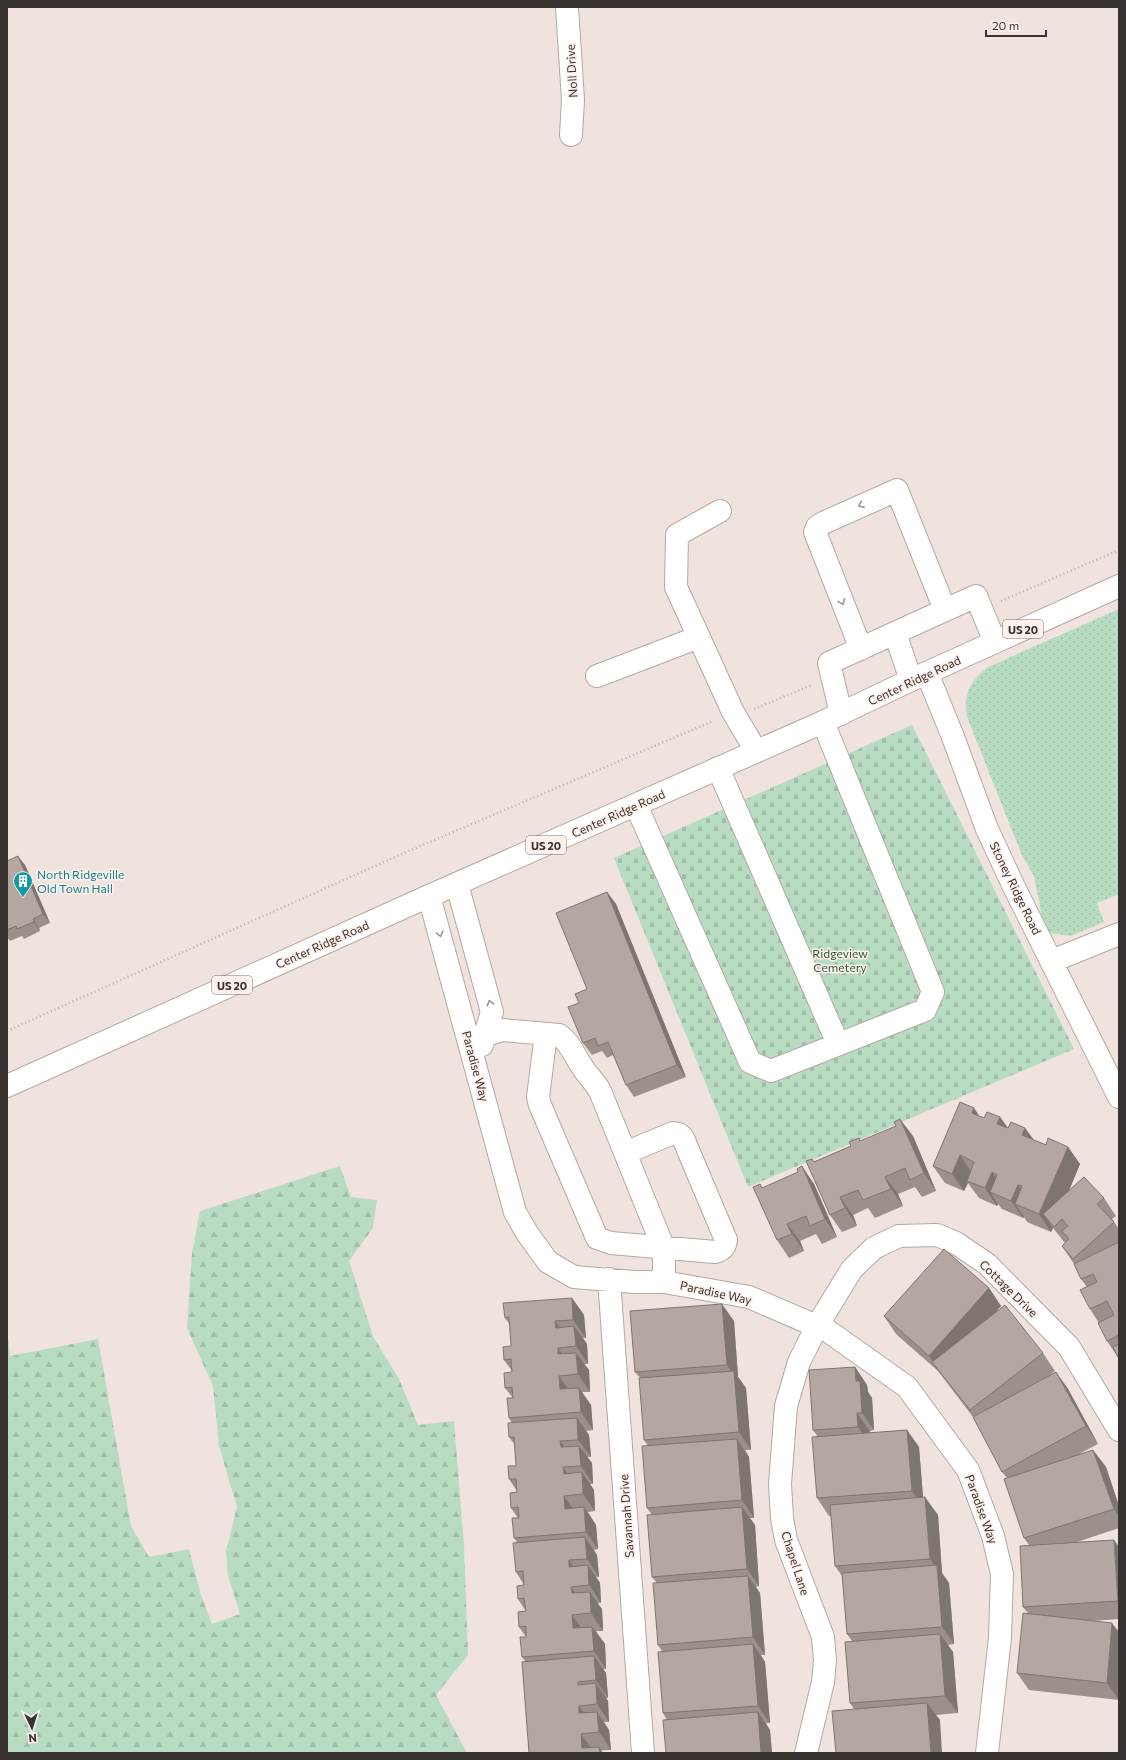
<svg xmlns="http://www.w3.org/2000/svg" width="1126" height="1760" viewBox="0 0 1126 1760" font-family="Commissioner,sans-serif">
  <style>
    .grass { fill: url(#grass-dots) }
    .forest { fill: url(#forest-firs) }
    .cemetery { fill: url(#cemetery-stones) }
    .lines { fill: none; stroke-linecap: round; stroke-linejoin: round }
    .minor-casing { stroke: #b4a8a2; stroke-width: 24 }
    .major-casing { stroke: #b4a8a2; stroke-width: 24 }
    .path { stroke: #b8ada8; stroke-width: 2.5; stroke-dasharray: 1 3; stroke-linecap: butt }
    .minor { stroke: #fff; stroke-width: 22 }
    .major { stroke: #fff; stroke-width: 22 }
    .wall { fill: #9b908a }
    .shaded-wall { fill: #7e7571 }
    .building { fill: #b4a7a1; stroke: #7e7571 }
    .oneway { stroke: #9c9998 }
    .labels { text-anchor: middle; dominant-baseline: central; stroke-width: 3; stroke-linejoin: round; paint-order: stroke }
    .shield { fill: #fef0ea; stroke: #736c68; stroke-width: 1 }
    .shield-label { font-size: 11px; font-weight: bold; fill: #383330 }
    .street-label { font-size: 12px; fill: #383330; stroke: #fef0ea }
    .culture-label { font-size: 12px; fill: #0d838f; stroke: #fef0ea; text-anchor: start }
    .park-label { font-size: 12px; fill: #225937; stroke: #fef0ea }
  </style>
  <defs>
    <pattern id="grass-dots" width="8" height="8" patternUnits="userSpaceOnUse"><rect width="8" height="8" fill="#b8dcc2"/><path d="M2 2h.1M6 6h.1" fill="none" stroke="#9fbda7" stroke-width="1.8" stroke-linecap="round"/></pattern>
    <pattern id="forest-firs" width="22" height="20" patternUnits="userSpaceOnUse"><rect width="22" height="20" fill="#b8dcc2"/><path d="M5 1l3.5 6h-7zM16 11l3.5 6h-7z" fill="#9fbda7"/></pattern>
    <pattern id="cemetery-stones" width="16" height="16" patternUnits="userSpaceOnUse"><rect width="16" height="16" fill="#b8dcc2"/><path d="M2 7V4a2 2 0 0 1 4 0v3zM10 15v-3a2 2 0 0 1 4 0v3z" fill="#9fbda7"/></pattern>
  </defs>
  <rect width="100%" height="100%" fill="#f0e3dd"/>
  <!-- grass -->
  <path class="grass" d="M1119,609V894L1097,903L1104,922L1071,936L1050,933L1043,921L1034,877L1021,853L967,717C964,692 969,683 988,667Z"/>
  <!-- forest -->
  <path class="forest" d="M340,1166L351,1197L377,1200L373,1228L349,1261L373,1336L399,1379L418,1425L454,1421L464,1545L468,1655L436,1695L467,1753H7V1327L10,1356L98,1339L131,1526L149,1557L189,1549L201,1595L212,1624L240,1614L228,1576L226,1551L237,1507L219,1446L213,1386L187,1328L192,1253L200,1211Z"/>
  <!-- cemetery -->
  <path class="cemetery" d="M912,725L1074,1049L748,1187L614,858Z"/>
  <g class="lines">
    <defs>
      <path id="minor" d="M567,7L573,100L571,135
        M720,511L677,535L676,587L733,712L756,751
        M895,633L911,680
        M861,649L815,532L817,527L823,523L897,490L945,610
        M927,673L953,737L987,829L1014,887L1119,1097
        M597,676L699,637
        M841,714L829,663L976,596L995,642
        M718,768L838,1044
        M636,805L750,1062L771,1071L925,1010L933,992L823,722
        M457,884L492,1012L482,1045
        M429,896L515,1212L527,1233L548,1262L574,1277L634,1282H664L749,1297L828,1331L907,1387L968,1470L993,1536L1002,1574L1000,1638L987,1753
        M1052,961L1119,934
        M546,1034L538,1097L540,1105L597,1238L611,1243L715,1252C723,1250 725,1247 726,1240L683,1138L679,1134L673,1133L625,1153
        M468,1040L503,1030L559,1035C570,1042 575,1057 583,1068C588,1076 595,1082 600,1091L664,1249V1282
        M609,1279L643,1753
        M806,1753L823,1682L825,1660L823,1637L786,1540L782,1518L780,1484L786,1406L799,1362L817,1326L852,1269L874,1248L899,1236L937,1235L956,1243L987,1264L1069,1347L1119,1430"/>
      <path id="major" d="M7,1086L429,896L823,722L911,680L1119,586"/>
    </defs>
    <!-- minor casing -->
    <use href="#minor" class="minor-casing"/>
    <!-- major casing -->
    <use href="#major" class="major-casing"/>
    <!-- path -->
    <path class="path" d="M1001,601L1119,550
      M754,709L812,685
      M7,1031L404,853L713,721"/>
    <!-- minor -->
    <use href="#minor" class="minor"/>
    <!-- major -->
    <use href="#major" class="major"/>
  </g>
  <!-- wall -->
  <path class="wall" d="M7,861L25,865L50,923L39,928L40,931L24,939L22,936L10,941L7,937Z
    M607,892L616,904L686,1077L634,1097L626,1085L613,1055L607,1058L602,1051L592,1055L583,1043L579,1003L587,989Z
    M980,1117L984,1118L1000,1117L1008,1128H1025L1034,1140L1046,1145L1068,1147L1080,1164L1069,1191L1104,1198L1116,1216L1112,1219L1119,1229V1359L1107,1341L1099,1323L1090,1309L1087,1287L1081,1279L1074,1264L1062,1246L1065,1243L1053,1228L1051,1232L1027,1222L1024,1217L1023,1218L1002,1209L998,1204L997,1206L979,1198L968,1183L964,1191L945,1183L933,1166Z
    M913,1136L936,1191L922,1197L915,1187L898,1194L903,1206L875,1218L868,1208L853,1215L857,1226L842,1232L830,1215L814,1162L851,1146L859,1138L861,1141Z
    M760,1184L762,1188L814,1184L837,1237L822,1244L816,1234L800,1241L804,1251L789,1258L777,1240Z
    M989,1288L1001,1306L997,1310L1043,1353L1055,1371L1048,1376L1056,1372L1068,1389L1098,1444L1077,1455L1093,1450L1106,1467L1119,1506V1528L1077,1542L1114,1540L1119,1547V1619L1093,1621L1119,1700L1029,1690L1017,1673L1028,1613L1023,1607L1029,1545L1024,1538L1007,1478L1002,1472L973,1417L938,1371L896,1334L884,1316Z
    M572,1298L584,1315L586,1338H583L587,1344L588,1364H584L589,1370L590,1392H582L591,1405L593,1430L586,1431L589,1435L591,1457H587L592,1463L593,1484H590L594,1490L595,1511L588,1512L596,1525L598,1549L594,1550L597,1555L599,1577H596L600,1583L601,1603H597L602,1609L603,1631H596L605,1644L606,1669H603L606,1673L608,1698H606L608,1701L609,1722H604L609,1730L611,1750L529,1753L525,1661L522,1657L526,1637L519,1627L526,1611L525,1610L518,1599L524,1585L516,1572L517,1542L514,1538L518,1518L511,1508L517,1492V1491L509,1479L516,1466L515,1445L509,1437L512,1423L509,1418L513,1398L505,1388L512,1372V1371L504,1360L511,1346L510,1325L505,1318Z
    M734,1321L738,1377L746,1388L751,1450H745L749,1457L754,1518H750L755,1525L759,1586L756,1587L760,1593L765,1655H761L765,1662L770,1723H766L770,1730L772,1753H666L667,1720L663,1713L662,1651L658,1645L657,1583L652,1577V1515L647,1508L648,1446L644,1440L640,1378L635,1372Z
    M855,1367L867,1385L868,1392L872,1398L874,1430L870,1431V1433L907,1430L919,1447L923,1497L938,1515L942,1573L949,1583L954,1644L948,1645L953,1652L958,1713L936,1715L940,1720L854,1709L850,1703L852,1641L847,1634L842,1576L835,1566L831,1516H829L817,1498L818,1437L813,1430Z"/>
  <!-- shaded-wall -->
  <path class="shaded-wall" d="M18,856L25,865L50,923L43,914Z
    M607,892L616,904L686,1077L677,1065Z
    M33,919L39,928L40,931L34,922Z
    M974,1108L986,1126L972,1113Z
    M1000,1117L1012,1134L997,1124Z
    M900,1119L913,1136L936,1191L924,1173Z
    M1025,1128L1037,1145L1022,1135Z
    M1068,1147L1080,1164L1054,1226L1043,1214L1053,1228L1051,1232L1039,1214Z
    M960,1155L972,1173L967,1181L968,1183L964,1191L952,1174Z
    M802,1166L814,1184L837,1237L825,1219Z
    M992,1172L1004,1190L990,1192L998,1204L997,1206L985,1188Z
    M885,1177L898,1194L903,1206L891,1189Z
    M1018,1185L1030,1202L1015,1204L1024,1217L1023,1218L1011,1201Z
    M840,1197L853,1215L857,1226L845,1208Z
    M787,1224L800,1241L804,1251L792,1234Z
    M989,1288L1001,1306L941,1374L929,1356Z
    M572,1298L584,1315L586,1338L573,1320Z
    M722,1304L734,1321L738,1377L746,1388L751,1450L739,1432L734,1376L727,1365Z
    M555,1321L568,1339L556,1328Z
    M574,1326L587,1344L588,1364L576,1346Z
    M558,1348L570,1365L558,1354Z
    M576,1353L589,1370L590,1392L578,1374Z
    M855,1367L867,1385L868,1392L872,1398L874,1430L862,1413L856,1381Z
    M1056,1372L1068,1389L1098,1444L1086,1426Z
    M559,1376L571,1393L560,1389Z
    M579,1388L591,1405L593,1430L581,1412Z
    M857,1413L870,1431L871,1444L858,1427Z
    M577,1418L589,1435L591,1457L578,1440Z
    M907,1430L919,1447L924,1509L912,1491Z
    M737,1439L749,1457L754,1518L742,1500Z
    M560,1441L573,1458L561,1447Z
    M579,1446L592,1463L593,1484L581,1466Z
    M1093,1450L1106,1467L1119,1506V1516L1114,1509Z
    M563,1467L575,1485L564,1474Z
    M582,1472L594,1490L595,1511L583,1494Z
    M564,1496L576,1513L565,1509Z
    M925,1497L938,1515L942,1573L949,1583L954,1644L942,1627L937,1569L930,1559Z
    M584,1507L596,1525L598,1549L586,1532Z
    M742,1507L755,1525L759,1586L747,1569Z
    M585,1537L597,1555L599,1577L587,1559Z
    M1114,1540L1119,1547V1603L1118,1601Z
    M569,1560L581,1578L569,1567Z
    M588,1565L600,1583L601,1603L589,1585Z
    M748,1576L760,1593L765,1655L753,1637Z
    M571,1587L583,1604L572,1593Z
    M590,1592L602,1609L603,1631L591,1613Z
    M572,1615L584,1632L573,1628Z
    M1112,1623L1119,1632V1700L1107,1683Z
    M592,1627L605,1644L606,1669L594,1651Z
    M940,1634L953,1652L958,1713L945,1696Z
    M753,1644L765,1662L770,1723L758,1706Z
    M594,1656L606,1673L608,1698L596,1680Z
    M596,1683L608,1701L609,1722L597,1704Z
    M927,1703L940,1720L942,1753H931Z
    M579,1706L591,1723L579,1713Z
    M597,1712L609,1730L611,1750L599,1732Z
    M758,1712L770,1730L772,1753H761Z
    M581,1734L593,1751L582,1748Z
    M599,1747L603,1753H600Z"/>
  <!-- building -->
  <path class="building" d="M18,856L43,914L33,919L34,922L17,929L16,926L7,930V861Z
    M607,892L677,1065L626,1085L608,1042L598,1046L595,1038L583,1043L568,1007L579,1003L575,994L587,989L556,913Z
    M960,1102L974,1108L972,1113L984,1118L987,1112L1000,1117L997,1124L1008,1128L1011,1122L1025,1128L1022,1135L1046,1145L1048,1138L1068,1147L1039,1214L1015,1204L1022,1186L1018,1185L1011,1201L990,1192L997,1175L992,1172L985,1188L967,1181L974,1162L960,1155L952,1174L933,1166Z
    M900,1119L924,1173L910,1180L905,1168L885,1177L891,1189L863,1200L858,1190L840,1197L845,1208L830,1215L806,1161L812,1159L814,1162L851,1146L849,1142L859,1138L860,1141L896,1126L894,1122Z
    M802,1166L825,1219L810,1226L806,1216L787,1224L792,1234L777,1240L753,1187L760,1184L762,1188L798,1172L797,1169Z
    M1084,1177L1104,1198L1097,1204L1114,1222L1073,1259L1062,1246L1069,1239L1062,1231L1068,1226L1062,1219L1054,1227L1043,1214Z
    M1119,1242V1335L1107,1341L1098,1323L1114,1315L1107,1301L1090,1309L1080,1290L1097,1282L1093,1274L1081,1279L1074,1264Z
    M944,1249L989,1288L929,1356L884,1316Z
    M572,1298L573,1320L555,1321L556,1328L574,1326L576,1346L558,1348V1354L576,1353L578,1374L559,1376L560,1389L579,1388L581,1412L509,1418L507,1398H513L512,1387L505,1388L504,1373L512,1372L511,1359L504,1360L503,1347L511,1346L509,1317L505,1318L503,1303Z
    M722,1304L727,1365L635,1372L630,1311Z
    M1005,1305L1043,1353L970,1410L932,1362Z
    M1119,1344V1359L1113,1347Z
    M855,1367L856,1381H860L862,1413H857L858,1427L813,1430L809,1370Z
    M734,1371L739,1432L644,1440L639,1378Z
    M1056,1372L1086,1426L1002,1472L973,1417Z
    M577,1418L578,1440L560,1441L561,1447L579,1446L581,1466L563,1467L564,1474L582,1472L583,1494L564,1496L565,1509L584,1507L586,1532L514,1538L512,1518H519L518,1507L511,1508L510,1493L517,1492L516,1479H509L508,1466H516L514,1437H509L508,1423Z
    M907,1430L912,1491L817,1498L812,1437Z
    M737,1439L742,1500L647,1508L642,1446Z
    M1093,1450L1114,1509L1024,1538L1004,1479Z
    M925,1497L930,1559L835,1566L830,1505Z
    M742,1507L747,1569L652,1577L647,1515Z
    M585,1537L587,1559L569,1560V1567L588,1565L589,1585L571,1587L572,1593L590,1592L591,1613L572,1615L573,1628L592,1627L594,1651L522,1657L520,1637H526V1626L519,1627L518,1612L526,1611L524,1598L518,1599L517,1586L524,1585L523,1571L516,1572L513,1543Z
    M1114,1540L1118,1601L1023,1607L1020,1546Z
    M937,1565L942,1627L847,1634L842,1573Z
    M748,1576L753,1637L658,1645L653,1583Z
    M1023,1613L1112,1623L1107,1683L1017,1673Z
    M940,1634L945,1696L850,1703L845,1642Z
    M753,1644L758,1706L663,1713L658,1652Z
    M594,1656L596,1680L578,1682V1685L596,1683L597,1704L579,1706V1713L597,1712L599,1732L581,1734L582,1748L599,1747L600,1753H529L522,1662Z
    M927,1703L931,1753H836L832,1711Z
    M758,1712L761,1753H666L663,1720Z"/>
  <!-- one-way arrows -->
  <defs><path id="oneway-chevron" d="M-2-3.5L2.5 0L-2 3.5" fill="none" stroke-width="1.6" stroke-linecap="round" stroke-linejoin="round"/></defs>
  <g class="oneway">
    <use href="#oneway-chevron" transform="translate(861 505) rotate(156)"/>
    <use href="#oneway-chevron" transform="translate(842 602) rotate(68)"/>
    <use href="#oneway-chevron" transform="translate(440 934) rotate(75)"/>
    <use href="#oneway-chevron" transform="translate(490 1003) rotate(-105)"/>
  </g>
  <!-- icons -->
  <defs>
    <symbol id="building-pin" viewBox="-11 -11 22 30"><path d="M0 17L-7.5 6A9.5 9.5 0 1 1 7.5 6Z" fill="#0f9aa8" stroke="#fef0ea"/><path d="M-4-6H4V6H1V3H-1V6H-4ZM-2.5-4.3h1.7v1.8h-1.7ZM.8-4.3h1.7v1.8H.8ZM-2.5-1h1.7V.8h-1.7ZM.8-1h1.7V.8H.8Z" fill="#fff"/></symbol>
  </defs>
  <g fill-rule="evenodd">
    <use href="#building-pin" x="12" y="870" width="22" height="30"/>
  </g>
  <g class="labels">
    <!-- shield labels -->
    <g class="shield">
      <rect x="1003" y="620" width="40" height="18" rx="3"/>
      <rect x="526" y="836" width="40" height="18" rx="3"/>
      <rect x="212" y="976" width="40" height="18" rx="3"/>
    </g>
    <g class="shield-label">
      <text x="1023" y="629">US 20</text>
      <text x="546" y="845">US 20</text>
      <text x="232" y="985">US 20</text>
    </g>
    <!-- street labels -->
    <g class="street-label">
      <text transform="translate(571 71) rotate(-93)">Noll Drive</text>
      <text transform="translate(914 680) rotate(-25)">Center Ridge Road</text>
      <text transform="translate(618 813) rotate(-24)">Center Ridge Road</text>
      <text transform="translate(1016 888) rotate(64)">Stoney Ridge Road</text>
      <text transform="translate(322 944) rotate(-24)">Center Ridge Road</text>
      <text transform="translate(476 1066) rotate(75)">Paradise Way</text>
      <text transform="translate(1009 1288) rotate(44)">Cottage Drive</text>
      <text transform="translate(716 1292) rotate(12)">Paradise Way</text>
      <text transform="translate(982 1509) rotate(70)">Paradise Way</text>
      <text transform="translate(626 1516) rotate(-94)">Savannah Drive</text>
      <text transform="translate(796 1563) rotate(72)">Chapel Lane</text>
    </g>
    <!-- culture labels -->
    <g class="culture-label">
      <text x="37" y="874">North Ridgeville<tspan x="37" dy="14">Old Town Hall</tspan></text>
    </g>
    <!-- park labels -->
    <g class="park-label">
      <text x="840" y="953">Ridgeview<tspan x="840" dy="14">Cemetery</tspan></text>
    </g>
  </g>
  <!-- border -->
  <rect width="1126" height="1760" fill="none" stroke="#383330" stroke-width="16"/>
  <!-- north arrow -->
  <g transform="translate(32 1728) rotate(176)" stroke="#fef0ea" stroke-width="3" paint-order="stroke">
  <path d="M0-3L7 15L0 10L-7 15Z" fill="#383330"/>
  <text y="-6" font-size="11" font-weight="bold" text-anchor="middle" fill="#383330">N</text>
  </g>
  <!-- scale -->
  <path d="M986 30v6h60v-6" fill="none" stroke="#383330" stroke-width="2"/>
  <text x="992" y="30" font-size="12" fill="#383330" stroke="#fef0ea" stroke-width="3" paint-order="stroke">20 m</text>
</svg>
